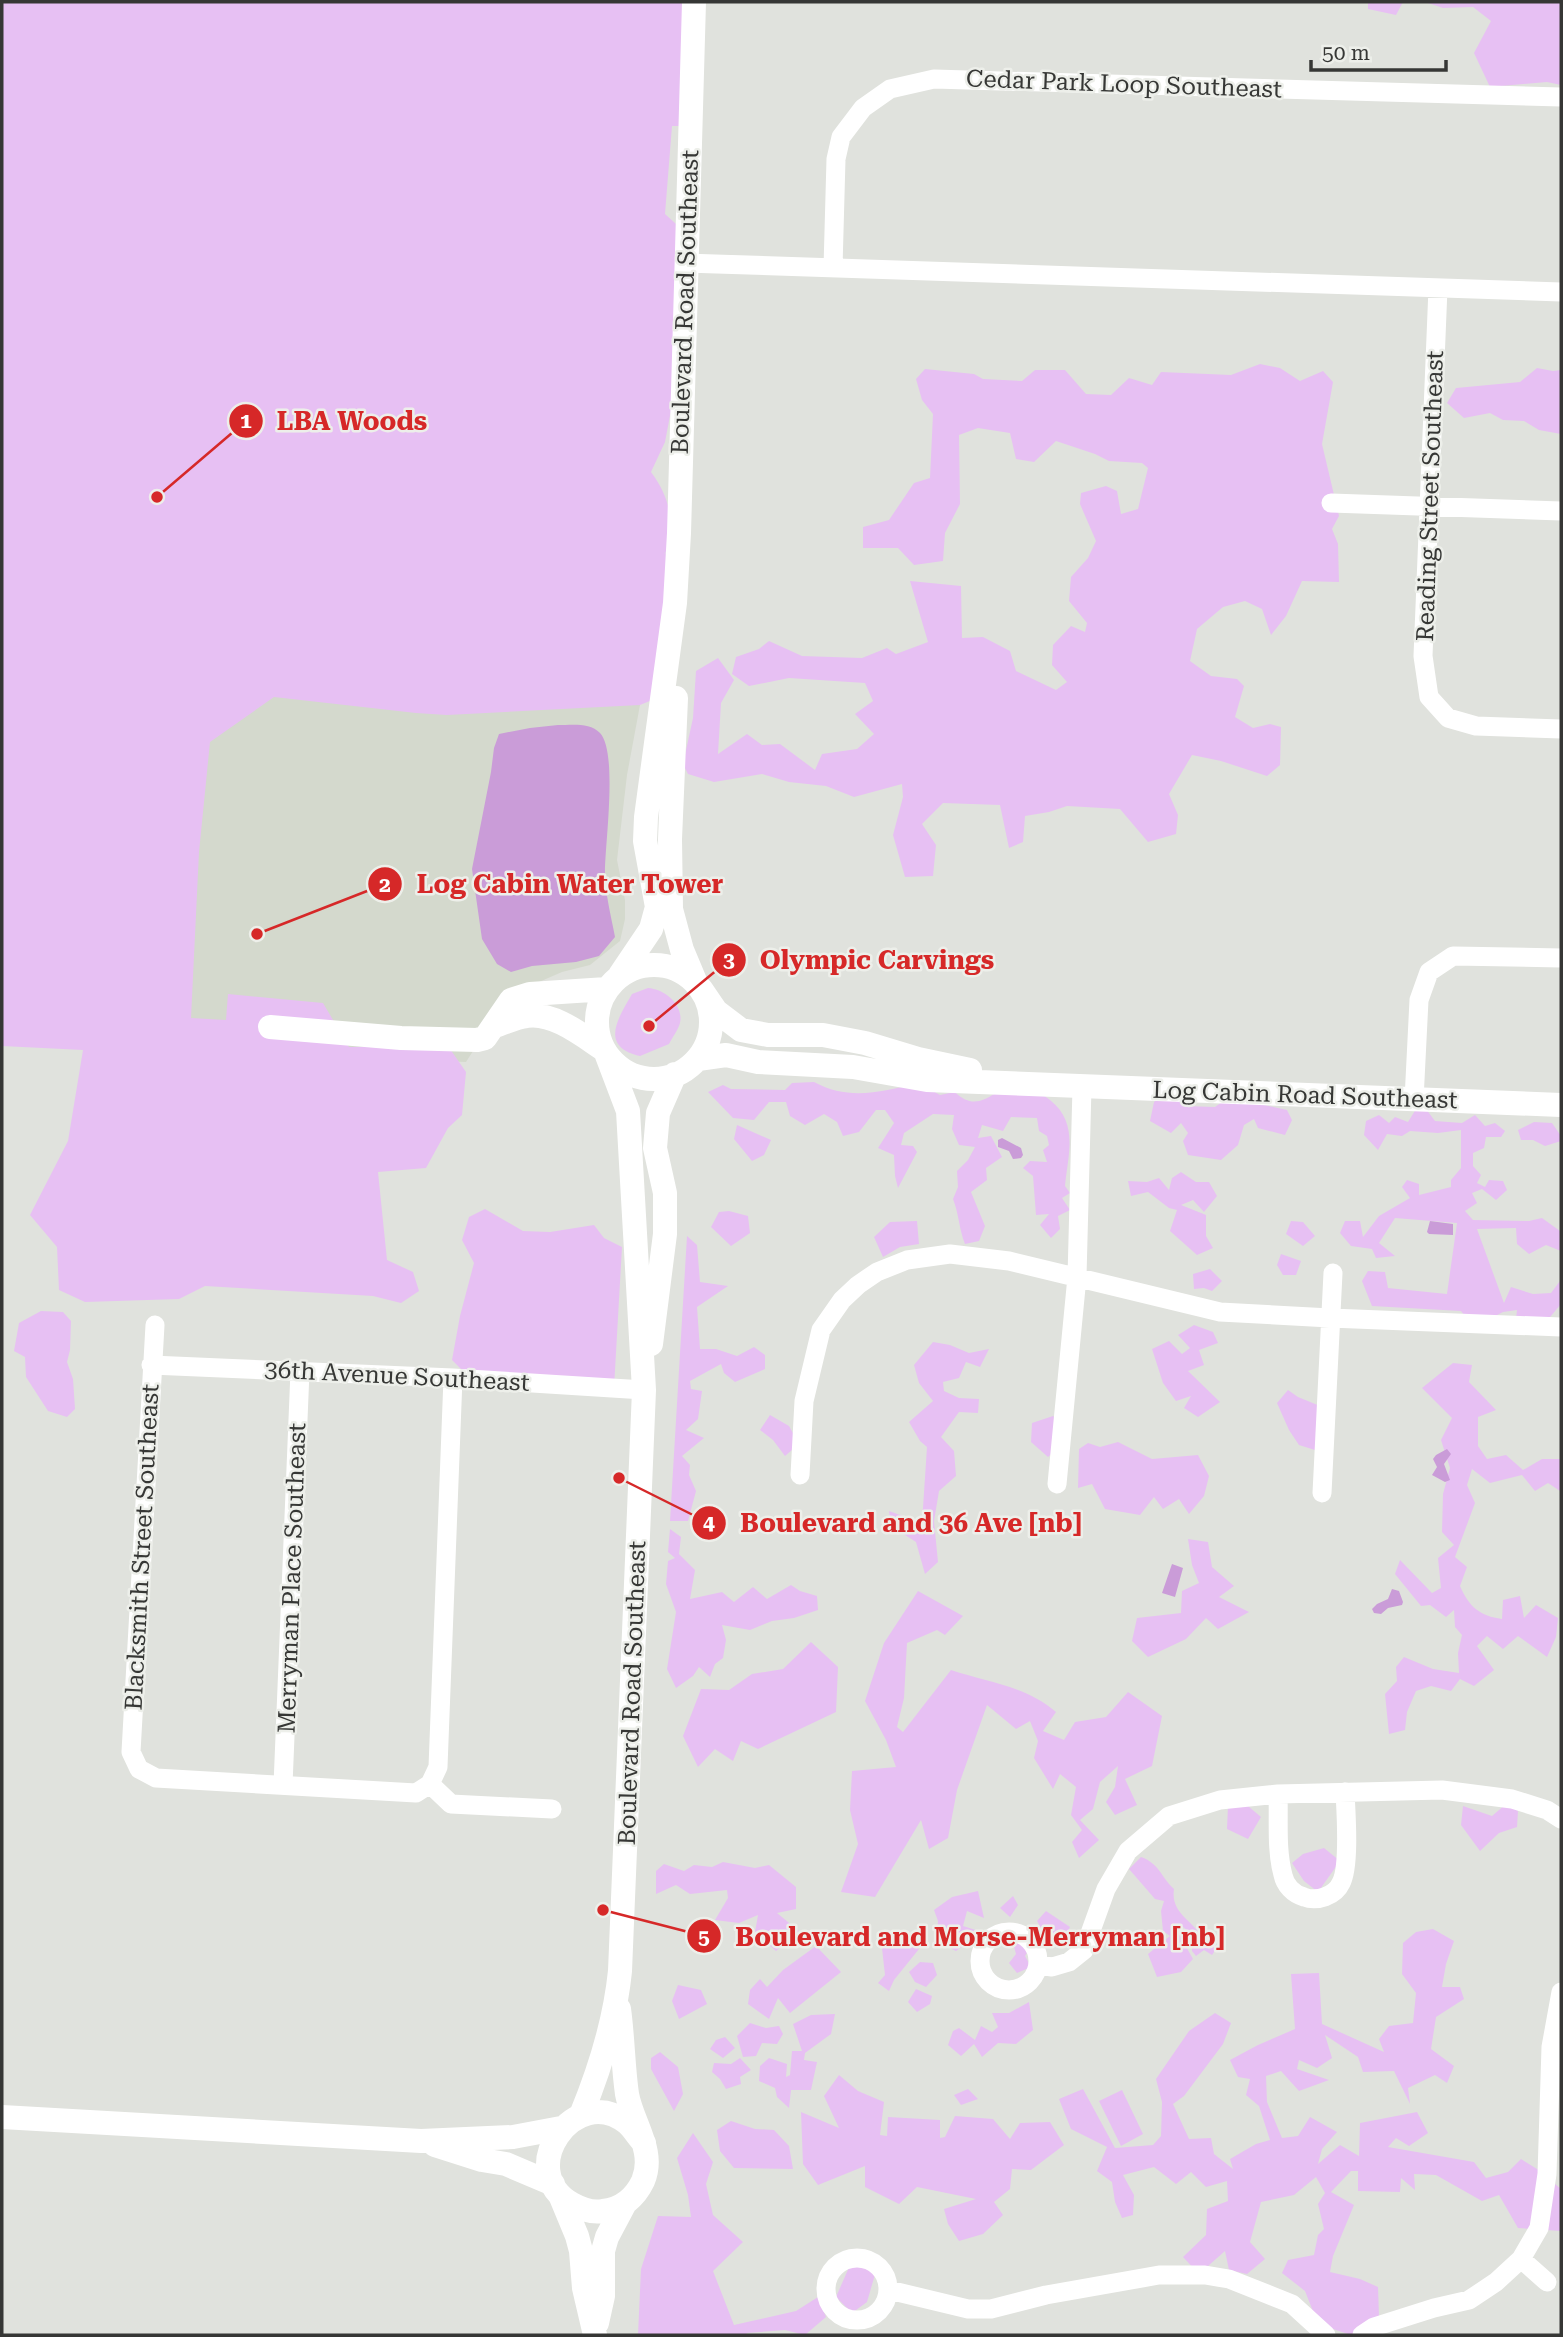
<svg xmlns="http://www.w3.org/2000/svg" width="1563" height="2337" viewBox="0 0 1563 2337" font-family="'Roboto Serif',serif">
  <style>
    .built { fill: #d4d9cd }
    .green { fill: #e7c0f3 }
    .water { fill: #ca9cd8 }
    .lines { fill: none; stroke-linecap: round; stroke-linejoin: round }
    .minor { stroke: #fff; stroke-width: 19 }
    .tertiary { stroke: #fff; stroke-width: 24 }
    .labels { text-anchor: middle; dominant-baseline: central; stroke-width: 5; stroke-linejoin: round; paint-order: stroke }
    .street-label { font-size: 24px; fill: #363735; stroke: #edefea }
    .leader { fill: none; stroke: #d62828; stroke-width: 2.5 }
    .callout-dot { fill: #d62828; stroke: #edefea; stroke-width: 2.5 }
    .mark-label { font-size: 21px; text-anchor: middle; font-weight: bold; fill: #fff }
    .callout-label { font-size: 26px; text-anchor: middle; font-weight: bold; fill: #d62828; stroke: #edefea; stroke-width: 5; stroke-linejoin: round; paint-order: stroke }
  </style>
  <rect width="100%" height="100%" fill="#e0e2dd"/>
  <!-- built -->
  <path class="built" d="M194,687L416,693L640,705L627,775L617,860L625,900V919L620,941L590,965L562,972L509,995L466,1062L181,1051Z"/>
  <!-- green -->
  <path class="green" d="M2,2H694L690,126H672L665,214L686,233L673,400L665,442L651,472C670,498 672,516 671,547L664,554L678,546L662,696L640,705L447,715L416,713L274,697L210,742L199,852L191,1018L226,1020L228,994L323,1003L349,1047L448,1046L466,1072L462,1115L448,1128L426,1168L378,1172L387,1260L413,1272L419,1291L401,1303L373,1296L205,1286L179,1299L85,1302L59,1290L57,1247L30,1215L68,1141L83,1050L2,1046Z
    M1368,2H1403L1396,15L1368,9Z
    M1425,2H1561V85L1547,82L1490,87L1474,53L1491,21L1473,7L1443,8Z
    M1260,364L1280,368L1300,381L1323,371L1333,382L1322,444L1339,516L1332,529L1338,544L1339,582L1302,581L1286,616L1271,635L1262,609L1245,601L1223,607L1197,629L1190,661L1211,676L1237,679L1244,686L1235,717L1253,728L1270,724L1281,727L1280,765L1267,776L1221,761L1192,755L1169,794L1178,815L1176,834L1148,842L1120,809L1067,806L1049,812L1025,816L1023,842L1009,848L1000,805L943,803L922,824L936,845L933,876L905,877L893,835L903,797L902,784L854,797L826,786L789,782L762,774L714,782L688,774L683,764L693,718L696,671L718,658L734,680L721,703L718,754L747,734L762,745L780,744L815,770L822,754L857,749L874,734L855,714L873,701L865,683L789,678L749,686L732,674L736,657L759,649L769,641L802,656L862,658L887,648L896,654L928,642L910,581L961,586L962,638L983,637L1010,651L1016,671L1056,690L1067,682L1052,665L1053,645L1071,626L1085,632L1087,623L1069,601L1071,577L1088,558L1096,541L1080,504L1081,493L1106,486L1117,491L1121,514L1138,509L1148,468L1142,463L1109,461L1095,454L1056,441L1034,462L1016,459L1010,433L978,428L959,435L960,504L945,533L943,561L914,565L898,548H863V527L889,520L914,483L930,478L933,414L922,400L916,379L925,369L974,374L983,379L1022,381L1035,370H1065L1086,394L1111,395L1129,378L1152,385L1161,372L1231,375Z
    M1537,368L1553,371L1561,370V434L1539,430L1524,421L1503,420L1490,413L1464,418L1447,403L1456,388L1520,382Z
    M648,988C665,989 684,1005 680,1023C678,1030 672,1038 669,1044L640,1056C599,1047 618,1018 632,994Z
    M814,1082C849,1101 881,1092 918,1083L940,1095L955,1092C979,1116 994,1087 1014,1087C1027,1086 1041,1092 1050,1100C1079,1123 1068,1154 1065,1186L1070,1193L1062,1198L1070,1210L1058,1216L1060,1229L1051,1238L1040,1225L1049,1214L1036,1215L1033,1176L1023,1168L1030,1161L1047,1162L1043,1150L1049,1145L1047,1136L1039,1131L1037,1118L1011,1117L1003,1131L982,1125L978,1138L991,1136L1002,1157L986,1168L987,1180L971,1192L985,1226L979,1241L965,1244C959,1229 959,1214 953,1199L958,1187L957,1171L968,1160L975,1147L959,1145L952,1129L954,1115L933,1114L904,1133L901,1145L913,1146L917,1152L898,1188L895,1176L894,1155L878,1148L894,1123L885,1110H876L859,1132L843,1136L837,1122L824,1114L805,1125L790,1116L786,1102H769L754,1120L733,1118L708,1092L723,1085L731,1089L785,1090L792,1083Z
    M1164,1093L1186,1096L1184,1106L1215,1107L1229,1097L1287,1110L1292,1120L1285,1135L1258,1128L1254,1119L1244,1125L1238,1145L1221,1160L1188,1155L1183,1141L1188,1133L1181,1123L1171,1133L1150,1121L1154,1102Z
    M1416,1109H1426L1435,1121L1462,1123L1475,1115L1485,1126L1495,1123L1505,1131L1501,1137H1486L1484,1148L1473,1153V1166L1481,1175L1477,1183L1485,1187L1489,1180L1503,1181L1507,1190L1496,1200L1482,1189L1472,1193L1477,1203L1465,1211L1473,1220L1529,1221L1542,1218L1560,1231L1561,1251L1546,1245L1529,1254L1517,1244L1516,1228L1477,1229L1504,1303L1511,1287L1533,1294L1551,1293L1560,1281L1561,1282V1304L1540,1329L1515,1328L1517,1310L1503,1312L1474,1327L1461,1311L1372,1306L1362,1281L1368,1271L1385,1272L1388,1288L1447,1294L1457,1223L1395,1218L1379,1243L1395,1256L1376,1258L1372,1249L1351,1246L1340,1233L1345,1221H1360L1363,1237L1379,1216L1410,1198L1402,1187L1407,1180L1419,1184V1195L1451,1187V1180L1461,1168V1130L1438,1133L1410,1131L1402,1136L1387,1134L1378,1150L1364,1135L1366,1121L1379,1115L1389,1123L1395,1117L1408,1122Z
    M1534,1122L1552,1123L1561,1136V1141L1545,1146L1533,1140H1521L1518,1130Z
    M737,1125L771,1140L764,1155L752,1161L734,1139Z
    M1181,1172L1196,1182H1209L1217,1196L1204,1212L1193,1200L1181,1205L1206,1215V1236L1213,1248L1197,1255L1170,1231L1177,1210L1169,1208L1148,1192L1131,1196L1128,1181L1147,1182L1159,1178L1169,1190L1172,1178Z
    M485,1209L523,1231L550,1232L594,1225L604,1238L622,1247L614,1388L471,1379L452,1360L460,1316L474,1263L462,1240L469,1217Z
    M729,1211L748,1216L750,1233L731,1246L711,1227L719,1212Z
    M917,1221L919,1244L900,1247L883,1257L874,1237L890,1222Z
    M1291,1221L1303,1222L1315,1236L1303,1246L1286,1234Z
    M687,1236L697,1245L700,1282L728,1286L697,1307L700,1349H716L737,1356L754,1347L765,1355V1369L735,1382L724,1373L721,1364L690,1381L691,1389L702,1391L698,1419L686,1430L704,1438L682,1456L690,1465L689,1475L696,1491L688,1521H670Z
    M1281,1254L1301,1261L1296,1275H1283L1277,1265Z
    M1210,1269L1222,1281L1212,1291L1204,1288L1194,1289L1193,1274Z
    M41,1311L63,1312L71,1321L70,1350L67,1362L73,1379L75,1409L67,1417L48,1411L26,1377L25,1357L14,1351L19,1323Z
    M1194,1325L1213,1332L1218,1343L1199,1350L1204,1365L1188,1371L1220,1402L1198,1417L1184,1408L1191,1396L1176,1401L1163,1383L1152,1349L1169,1341L1182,1354L1190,1348L1178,1335Z
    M933,1342L950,1345L969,1353L989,1349L980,1367L966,1362L959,1378L943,1382L944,1391L959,1398L979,1399L978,1413L959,1412L941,1437L954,1451L956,1476L939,1491L934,1521L938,1562L925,1574L916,1542L891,1526L889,1511L922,1523L927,1447L920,1441L909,1422L933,1401L919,1383L914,1365Z
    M1453,1363L1472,1365L1469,1382L1496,1410L1478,1417V1446L1487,1459L1506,1455L1523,1470L1542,1459H1561L1560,1491L1548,1483L1535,1491L1522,1475L1490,1483L1472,1469L1467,1485L1475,1503L1455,1557L1467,1567L1460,1586C1469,1607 1480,1616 1502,1619L1503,1600L1520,1596L1524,1618L1536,1605L1558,1618L1556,1637L1547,1657L1518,1636L1503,1649L1487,1636L1477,1646L1494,1670L1474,1686L1460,1679L1451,1691L1431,1686L1416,1691L1407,1712L1405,1730L1389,1734L1385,1694L1397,1681L1396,1667L1404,1657L1433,1669L1459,1673L1458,1653L1462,1635L1455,1627L1454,1610L1446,1617L1430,1605L1421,1606L1395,1574L1400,1560L1432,1593L1441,1588L1438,1558L1454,1545L1442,1532L1443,1494L1450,1468L1441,1440L1452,1418L1422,1388Z
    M1288,1390L1298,1397L1320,1406L1315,1450L1299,1445L1289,1430L1277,1403Z
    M770,1415L789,1426L799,1444L785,1456L773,1440L760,1430Z
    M1053,1416L1068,1432V1439L1048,1457L1031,1442L1032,1423Z
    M1118,1442L1152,1459L1198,1455L1209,1476L1204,1496L1189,1514L1179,1499L1163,1509L1154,1497L1140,1515L1105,1509L1092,1484L1078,1488L1079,1449L1088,1443L1100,1447Z
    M670,1529L681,1537L679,1554L695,1570L690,1599L722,1592L734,1602L753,1587L767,1599L791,1585L800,1591L817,1596L818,1610L794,1618L772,1621L750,1630L722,1625L726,1640L723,1658L715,1664L710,1677L699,1667L693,1676L676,1688L667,1669L676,1612L666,1584L668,1561L675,1558L668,1552Z
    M1188,1539L1208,1542L1212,1567L1234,1586L1219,1597L1249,1612L1218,1629L1206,1618L1186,1639L1148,1657L1132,1641L1137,1618L1181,1613L1182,1591L1199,1583L1192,1565Z
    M918,1591L963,1616L945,1635L937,1630L907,1643L904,1698L897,1727L903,1732L951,1670C987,1682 1026,1686 1056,1712L1043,1731L1064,1740L1075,1722L1106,1717L1128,1692L1162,1716L1152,1766L1125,1779L1137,1805L1115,1815L1106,1802L1115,1787L1118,1766L1100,1782L1093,1809L1080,1820L1099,1840L1079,1858L1072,1842L1082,1830L1071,1815L1076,1787L1060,1774L1053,1789L1034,1758L1038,1741L1030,1721L1016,1729L987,1705L957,1790L948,1838L929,1849L921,1820L875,1897L841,1892L858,1844L850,1810L852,1771L896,1767L886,1740L865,1701L884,1643Z
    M811,1642L838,1667L836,1712L758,1749L741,1741L733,1761L715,1749L698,1767L683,1736L701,1689L729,1690L752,1674L783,1669Z
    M1506,1804L1518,1811L1517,1827L1499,1833L1480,1851L1461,1825L1463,1806L1492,1816Z
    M1228,1806H1248L1261,1817L1248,1839L1227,1829Z
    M1324,1848L1340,1861L1318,1892L1304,1881L1292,1863L1303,1854Z
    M1141,1857C1160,1864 1160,1876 1174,1889C1170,1915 1196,1921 1205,1942L1218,1946L1212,1955L1204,1950L1196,1956L1192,1951V1934L1183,1927H1175L1193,1959L1181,1972L1157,1977L1148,1954L1170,1936L1163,1931L1161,1911L1164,1901L1155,1899L1129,1869Z
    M723,1862L755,1868L769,1865L796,1887V1909L777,1913L799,1931L776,1951L755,1932L758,1915L739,1923L715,1920L728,1898L727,1890L690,1894L676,1885L656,1894V1871L664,1864L684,1871L694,1865L712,1867Z
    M978,1891L984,1918L967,1911L963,1926L982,1932L956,1951L937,1942L938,1921L934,1910L952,1897Z
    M1013,1896L1018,1905L1010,1917L1000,1908Z
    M1046,1911L1070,1927L1064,1939L1044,1933L1037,1921Z
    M1433,1929L1454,1941L1446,1964L1442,1987H1460L1464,1999L1436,2017L1431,2049L1454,2066L1447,2083L1435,2075L1408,2088L1410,2104L1394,2071L1363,2072L1358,2057L1325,2035L1332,2058L1317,2068L1299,2060L1297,2069L1329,2080L1299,2091L1281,2071L1266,2076L1267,2102L1282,2138L1298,2136L1310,2117L1337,2132L1322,2149L1318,2164L1340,2145L1359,2156L1360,2123L1417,2112L1428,2133L1409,2146L1396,2138L1388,2147L1474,2162L1486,2178L1508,2172L1521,2159L1537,2169L1561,2189V2231L1518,2228L1499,2195L1482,2201L1436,2175L1414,2174L1415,2190L1401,2178L1400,2192L1358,2191V2171H1351L1331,2192L1354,2205L1333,2256L1330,2272L1360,2279L1378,2287L1379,2316L1351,2335L1318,2324L1305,2291L1282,2273L1288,2260L1314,2255L1318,2235L1324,2229L1318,2204L1325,2193L1316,2177L1294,2195L1261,2202L1250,2242L1265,2259L1247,2274L1229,2270L1225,2251L1199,2274L1183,2257L1206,2235L1207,2209L1228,2201L1227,2181L1206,2187L1191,2172L1176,2184L1154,2167L1123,2175L1134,2195L1133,2215L1122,2218L1115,2202L1112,2182L1097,2171L1107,2147L1071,2129L1059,2099L1083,2089L1115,2148L1153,2145L1161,2136L1162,2102L1156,2079L1189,2031L1215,2013L1231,2023L1223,2044L1184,2096L1173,2104L1189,2139L1211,2138L1214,2154L1233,2169L1230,2159L1256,2144L1270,2140L1259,2106L1246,2095L1250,2079L1238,2077L1230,2060L1258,2045L1295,2029L1291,1974L1319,1973L1322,2024L1384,2052L1379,2039L1389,2026L1413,2023L1416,1993L1402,1974L1403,1943L1416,1932Z
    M904,1931L919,1949L894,1980L889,1991L878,1983L885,1975L881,1939Z
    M1019,1936L1031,1946L1025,1956L1031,1967L1017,1973L1009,1963L1016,1954L1013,1943Z
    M816,1946L841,1972L790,2013L778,1998L769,2019L748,2004L750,1990L760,1979L767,1987L783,1970Z
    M920,1962L933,1963L937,1975L926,1987L915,1982L909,1972Z
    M678,1985L701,1990L707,2004L679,2019L672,2001Z
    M916,1989L932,1996L930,2004L917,2012L908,2002Z
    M1029,2002L1033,2030L1016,2044L998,2043L982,2057L974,2044L961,2056L948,2045L953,2031L959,2028L975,2040L981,2026L992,2032L998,2027L992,2013H1009Z
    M835,2014L831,2034L805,2053L804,2060L817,2062L811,2090H791L789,2108L777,2097L775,2088L759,2081L760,2066L769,2058L787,2064L786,2077L790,2075L792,2051H802L793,2024L811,2015Z
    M750,2023L766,2028L779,2026L783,2034L777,2044L762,2043L756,2056L743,2057L737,2036Z
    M725,2037L735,2048L723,2058L710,2049L716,2040Z
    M660,2052L678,2067L683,2094L674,2111L651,2069V2058Z
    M740,2058L751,2070L740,2077L741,2084L726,2089L720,2079L712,2072L714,2063L731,2064Z
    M839,2075L858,2091L884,2102L880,2135L887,2136L888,2117L940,2120V2138L945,2137L955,2116L993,2119L1010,2139L1020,2123L1050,2122L1064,2145L1031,2170L1012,2169L1010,2189L994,2202L1003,2215L983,2234L959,2241L948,2224L944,2209L976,2199L917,2187L899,2204L865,2187V2166L818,2185L803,2164L801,2112L839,2128L824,2096Z
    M968,2089L978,2099L961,2105L954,2095Z
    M1122,2090L1143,2134L1121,2146L1099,2101Z
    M731,2121L755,2129L774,2130L789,2146L793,2169L734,2168L720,2151L717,2130Z
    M693,2133L713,2162L706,2184L713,2215L743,2242L713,2271L734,2325L796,2311L818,2297L826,2317L805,2335L785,2330L747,2333L746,2335H638L641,2269L658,2216L691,2217L688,2195L677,2158Z
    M850,2265L876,2271L867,2302L852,2313L836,2297Z"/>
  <!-- water -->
  <path class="water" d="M558,725C571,725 590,722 600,733C618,752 605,844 605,872C605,893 611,916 615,937L599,956L576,962L532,966L511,972L497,964L482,939L472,869L491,772L494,748L499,734L530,728Z
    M1002,1138L1021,1148L1023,1155L1021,1158L1013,1159L1009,1151L998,1147V1140Z
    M1430,1221L1453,1224V1235L1429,1234L1427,1232Z
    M1447,1449L1451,1454L1444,1464L1450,1480L1445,1482L1432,1475L1437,1467L1433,1459L1436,1455Z
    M1172,1564L1183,1568L1175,1597L1162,1593Z
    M1392,1589L1399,1591L1403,1602L1402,1605L1388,1608L1381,1614L1374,1613L1372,1609L1377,1604L1388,1599Z"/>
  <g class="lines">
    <!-- minor -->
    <path class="minor" d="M685,263L1561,292
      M833,268L836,159L841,137L863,108L890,89L934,79L1561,97
      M1438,288L1423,656L1429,697L1448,718L1476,726L1561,729
      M1331,503L1561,511
      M1414,1100L1419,1000L1429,972L1453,956L1561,958
      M155,1325L131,1752L139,1769L156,1778L416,1793L430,1784
      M151,1365L453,1378L644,1390
      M800,1475L804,1401L821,1330L842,1300L858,1285L877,1272L907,1260L950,1254L1009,1261L1220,1312L1330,1318L1561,1327
      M1057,1484L1077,1277L1082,1087
      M1322,1493L1333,1273
      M430,1784L438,1767L453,1378
      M430,1784L451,1804L552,1809
      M283,1785L300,1371
      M1278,1794C1279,1820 1276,1850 1283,1875C1285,1885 1293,1894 1304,1897C1317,1902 1335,1896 1341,1883C1350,1866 1346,1813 1345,1792
      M980 1961a29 29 0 1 1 58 0a29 29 0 1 1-58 0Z
      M1038,1965L1052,1967L1069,1962L1084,1950L1106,1889L1128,1851L1169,1816L1220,1800L1278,1794L1442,1790L1512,1799L1547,1810L1561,1819
      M826 2289a31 31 0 1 1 62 0a31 31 0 1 1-62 0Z
      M1521,2259L1547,2282
      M889,2290L968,2309H991L1046,2295L1159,2275H1205L1229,2279L1292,2304L1326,2335
      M1362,2335L1374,2327L1434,2308L1469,2300L1496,2282L1521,2259L1539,2228L1547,2174L1551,2047L1561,1992"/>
    <!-- tertiary -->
    <path class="tertiary" d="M676,698L670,839L671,909L682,950L695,981
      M597 1022a57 57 0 1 1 114 0a57 57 0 1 1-114 0Z
      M620,975L651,929L657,907L645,841L646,817L675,603L679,533L694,2
      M701,989L716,1011L741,1030L768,1035H823L865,1043L918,1059L970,1070
      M495,1026C505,1023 516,1017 527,1016C553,1012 582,1035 603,1049
      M270,1027L401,1038L477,1040L485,1038L511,1000L530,994L607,989
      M698,1059L726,1055L758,1062L853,1067L927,1080L1561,1105
      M651,1344L665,1234V1193L655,1148L658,1113L675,1074
      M619,2009C623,2038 623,2066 627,2094C632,2123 656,2151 643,2181C635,2198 621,2209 603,2211C592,2213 581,2209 572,2204C513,2171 575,2081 627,2123C633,2128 638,2137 644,2143
      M581,2115C600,2069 615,2021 620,1971L644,1390L628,1111L606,1053
      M2,2117L421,2141L513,2137L561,2128
      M435,2145L482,2160L506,2164L553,2184
      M560,2195L577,2236L581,2251L584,2288L595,2335
      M597,2323L603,2296V2251L607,2237L624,2205"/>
  </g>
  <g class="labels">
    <!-- street labels -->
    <g class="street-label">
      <text transform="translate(1124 84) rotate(2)">Cedar Park Loop Southeast</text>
      <text transform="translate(685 302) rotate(-88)">Boulevard Road Southeast</text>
      <text transform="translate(1430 496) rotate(-88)">Reading Street Southeast</text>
      <text transform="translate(1305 1095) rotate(2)">Log Cabin Road Southeast</text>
      <text transform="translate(397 1376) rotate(3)">36th Avenue Southeast</text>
      <text transform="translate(142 1547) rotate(-87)">Blacksmith Street Southeast</text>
      <text transform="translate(292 1578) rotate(-88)">Merryman Place Southeast</text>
      <text transform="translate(632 1693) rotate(-88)">Boulevard Road Southeast</text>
    </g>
  </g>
  <!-- callouts -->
  <path class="leader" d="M157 497L246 421M257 934L385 884M649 1026L729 960M619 1478L709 1523M603 1910L704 1936"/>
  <g class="callout-dot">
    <circle cx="157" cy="497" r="7"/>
    <circle cx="257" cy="934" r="7"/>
    <circle cx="649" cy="1026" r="7"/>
    <circle cx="619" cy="1478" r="7"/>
    <circle cx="603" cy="1910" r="7"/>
    <circle cx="246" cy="421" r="18"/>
    <circle cx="385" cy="884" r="18"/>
    <circle cx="729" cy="960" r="18"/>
    <circle cx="709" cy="1523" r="18"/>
    <circle cx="704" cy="1936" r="18"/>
  </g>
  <g class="mark-label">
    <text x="246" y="428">1</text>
    <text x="385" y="892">2</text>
    <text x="729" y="967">3</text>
    <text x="709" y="1530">4</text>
    <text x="704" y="1944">5</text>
  </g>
  <g class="callout-label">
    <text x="352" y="430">LBA Woods</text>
    <text x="570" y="893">Log Cabin Water Tower</text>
    <text x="877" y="969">Olympic Carvings</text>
    <text x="911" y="1532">Boulevard and 36 Ave [nb]</text>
    <text x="980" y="1946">Boulevard and Morse-Merryman [nb]</text>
  </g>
  <!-- border -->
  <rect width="1563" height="2337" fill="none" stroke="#363735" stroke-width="7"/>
  <!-- scale -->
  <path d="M1311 60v10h135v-10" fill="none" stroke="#363735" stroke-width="3.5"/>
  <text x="1322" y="60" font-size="21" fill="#363735" stroke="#edefea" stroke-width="5" paint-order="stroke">50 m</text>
</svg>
